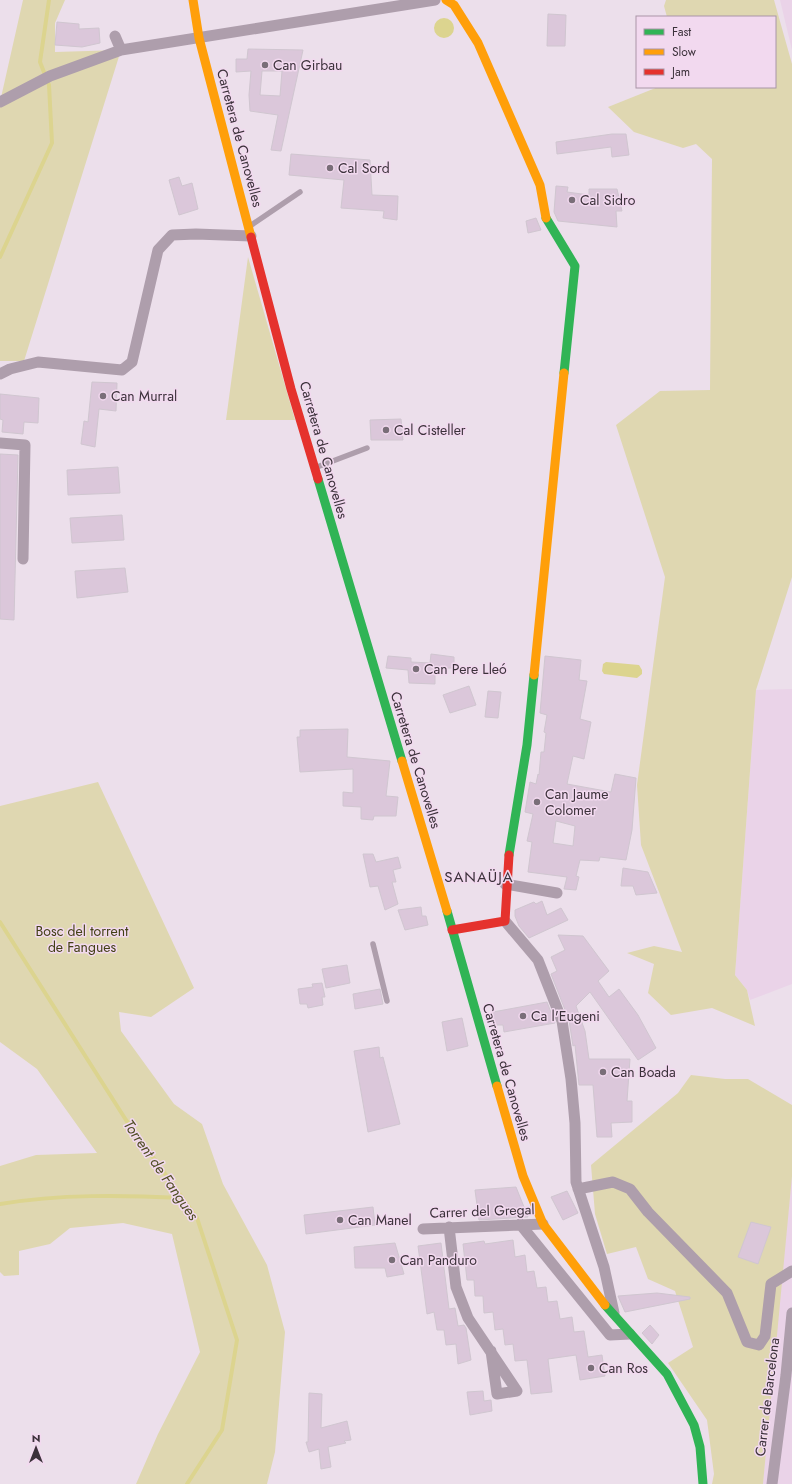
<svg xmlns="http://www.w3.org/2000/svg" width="792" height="1484" viewBox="0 0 792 1484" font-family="Jost,sans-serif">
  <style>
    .built { fill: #ead3e8 }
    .green { fill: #dfd7b1 }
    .water { fill: #dcd48f }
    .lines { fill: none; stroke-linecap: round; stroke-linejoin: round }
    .stream { stroke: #dcd48f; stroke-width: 4 }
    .building { fill: #dbc7da; stroke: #d0c6d0; fill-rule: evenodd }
    .lane { stroke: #ae9eac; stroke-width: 5.5 }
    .street { stroke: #ae9eac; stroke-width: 11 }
    .fast { stroke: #30b455; stroke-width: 9 }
    .slow { stroke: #ff9f0a; stroke-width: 9 }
    .jam { stroke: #e5322d; stroke-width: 9 }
    .poi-dot { fill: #796e78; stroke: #f2d9ef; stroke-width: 1.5 }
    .labels { text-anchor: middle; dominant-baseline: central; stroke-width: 3; stroke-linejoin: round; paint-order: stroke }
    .poi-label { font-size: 14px; fill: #3b313a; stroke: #f2d9ef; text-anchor: start }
    .street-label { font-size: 14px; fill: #3b313a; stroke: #f2d9ef }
    .park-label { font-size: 14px; fill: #424014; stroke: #f2d9ef }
    .neighbourhood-label { font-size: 15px; letter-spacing: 1px; fill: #3b313a; stroke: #f2d9ef }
    .water-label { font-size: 15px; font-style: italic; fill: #504e23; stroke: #f2d9ef }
  </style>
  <rect width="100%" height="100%" fill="#ecdfeb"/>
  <!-- built -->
  <path class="built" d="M780,0H792V50Z
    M792,689V984L750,1000L747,990L735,975L756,690Z
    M792,1173V1484H763L776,1337Z"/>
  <!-- green -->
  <path class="green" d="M23,0H65L55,23V52L121,50L24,361H0V102Z
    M666,0H774L792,64V577L756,690L735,975L747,990L755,1026L712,1008L671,1015L648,993L654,964L627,953L654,946L682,952L641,845L637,785L665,577L616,425L660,391L710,390L712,159L696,144L683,148L634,132L608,107L658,87H775V17H667L664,6Z
    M248,257L295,420H226Z
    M98,782L194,988L151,1017L119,1012L121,1031L174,1104L202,1124L223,1184L267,1265L285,1332L275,1452L267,1484H136L158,1434L200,1352L172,1234L123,1223L70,1228L50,1244L19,1251V1275L4,1276L0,1272V1166L36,1155L97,1153L37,1069L0,1042V806Z
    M691,1075L725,1079H748L792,1105V1176L763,1484H712L714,1474L707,1420L668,1363L693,1347L675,1291L648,1279L636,1247L607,1254L595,1214L591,1165L678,1093Z"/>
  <!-- water -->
  <path class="water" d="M434 28a10 10 0 1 1 20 0a10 10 0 1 1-20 0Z
    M606,662L639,665L642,670V674L637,678L604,674L602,671L603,664Z"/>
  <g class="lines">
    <!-- stream -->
    <path class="stream" d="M0,257L52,143L49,85L40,62L49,0
      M0,922L126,1120L197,1218L237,1340L222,1430L187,1484
      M0,1204C60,1194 122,1195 183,1198"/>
  </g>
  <!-- building -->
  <path class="building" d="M548,14L566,15L565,46H547Z
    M57,22L79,24V29L99,28L100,43L82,47L55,45Z
    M248,49L303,50L281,151L271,150L278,115L250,111L249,95L251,71L236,72V59H247ZM262,71H282L280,96L260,95Z
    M612,134H626L629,155L612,157L611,147L557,154L556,142Z
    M291,154L370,160L372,195L398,196L397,220L383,218L384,211L341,208L344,180L289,175Z
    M179,177L182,186L192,183L198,209L179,215L169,180Z
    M556,186L568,187L567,192L589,195V189H617L622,211H616L617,227L558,221L554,212Z
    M536,218L541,230L528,233L526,221Z
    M92,382L117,383L116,411L99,409L95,447L81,444L84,421L88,422Z
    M0,394L39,398L38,423L24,422L23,434L2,432L3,420L0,419Z
    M401,419L403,440H371L370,420Z
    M0,454L18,455L14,620L0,619Z
    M118,467L120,493L68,495L67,470Z
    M122,515L124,540L72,543L70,518Z
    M125,568L128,592L77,598L75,571Z
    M431,654L454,657V668H435V684L409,683L408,670L386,668L388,656L411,658V662L430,663Z
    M545,656L581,660L579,680L587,681L580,719L591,722L584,759L573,756L567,784L611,792L615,774L636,778L632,830L626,860L600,857L599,861L580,860L576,876L579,877L576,890L564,889L567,877L528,872L532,842L527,841L533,814L525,812L530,782L536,784L538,774L539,775L541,752H544L546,733L544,732L547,715L540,713ZM556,821L575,826L573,846L553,843Z
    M469,686L476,705L450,713L443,695Z
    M488,691L501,692L498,718L485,717Z
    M348,729L347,757L390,761L386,796L398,797L396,816H374L373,820L361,819V807L343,806V792L353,793V769L300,772L297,737H300V730Z
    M363,854H373L376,862L398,857L401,868L393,870L396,882H392L398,904L385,910L378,886L370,887Z
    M623,868L648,872L657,893L636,895L633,886H621Z
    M542,901L547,915L561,908L568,920L529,938L519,926L515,916V910L534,902L536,904Z
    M421,907L422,916H426L428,925L405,930L398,910Z
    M558,935L583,936L609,971L598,981L609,997L619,989L638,1015L656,1048L638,1060L590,992L576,1006L585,1031L589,1059H630L627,1101H632V1122L611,1123L612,1137H597L593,1085H579L575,1045L573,1046L569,1020L551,974L557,971L551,957L565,950Z
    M347,965L350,983L326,988L322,969Z
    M322,983L325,997H322L323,1005L308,1008L307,1004H300L298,989L313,987L312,984Z
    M380,989L383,1004L355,1009L353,994Z
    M547,1002L555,1023L504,1032L503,1025H494L493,1012Z
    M462,1018L468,1046L447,1051L442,1022Z
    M379,1047L380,1058L383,1057L400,1124L368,1132L354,1051Z
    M516,1187L528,1217L479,1220L475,1190Z
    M567,1191L578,1213L563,1220L551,1197Z
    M373,1207L375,1225L306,1234L304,1215Z
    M751,1222L771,1227L758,1264L738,1257Z
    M513,1240L515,1257L525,1255L527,1272L534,1271L537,1288L546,1287L548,1302L557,1301L560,1319L572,1317L574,1332L584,1331L588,1357L602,1355L605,1376L580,1380L576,1355L548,1359L552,1392L531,1394L527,1360L515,1361L513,1344L505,1345L503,1329L495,1330L493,1312L484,1313L483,1296H475L474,1280H467L463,1244L484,1241L485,1244Z
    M395,1243L404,1274L387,1277L385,1268H355L354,1247Z
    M441,1243L449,1309L455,1308L458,1326L464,1325L466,1328L471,1360L458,1364L456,1344L446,1345L444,1330H437L434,1312L427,1314L418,1246Z
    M657,1293L690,1297V1299L625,1312L618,1296Z
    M650,1325L659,1335L652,1344L642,1333Z
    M483,1391L484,1401L491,1400L492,1411L470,1415L467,1392Z
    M309,1393L322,1394L321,1428L347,1421L351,1440L344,1441L346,1443L328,1447L331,1467L321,1469L319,1449L309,1452L306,1442H308Z"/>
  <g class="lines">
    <!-- lane -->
    <path class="lane" d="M250,226L300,192
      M317,467L367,448
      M373,944L387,1001"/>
    <!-- street -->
    <path class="street" d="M115,36L121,50L435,0
      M0,102L50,76L121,50
      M0,374L10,369L38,362L122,370L132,362L158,250L172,235L196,234L251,236
      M0,443L25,445L23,559
      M505,884L557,893
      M505,921L538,960L562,1021L571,1079L575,1123L576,1182L604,1267L614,1313
      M578,1189L613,1182L630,1189L648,1212L727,1293L747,1342L759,1345L765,1336L771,1284L792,1271
      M520,1224L610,1335L630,1334
      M449,1227L456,1287L468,1318L517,1391L497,1394L491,1351
      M423,1229L543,1224
      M772,1484L786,1375L792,1313"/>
    <!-- fast -->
    <path class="fast" d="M546,218L575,266L564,373
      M318,479L402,761
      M509,855L527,745L534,675
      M447,911L497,1086
      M605,1305L667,1374L694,1425L700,1447L703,1484"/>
    <!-- slow -->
    <path class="slow" d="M193,0L199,38L251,237
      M446,0L454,5L478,43L540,185L546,218
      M534,675L564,373
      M402,761L447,911
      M497,1086L523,1176L543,1224L605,1305"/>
    <!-- jam -->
    <path class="jam" d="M251,237L291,389L318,479
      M452,930L505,921L509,855"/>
  </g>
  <!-- markers -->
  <g class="poi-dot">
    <circle cx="265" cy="65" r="4"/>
    <circle cx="330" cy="168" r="4"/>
    <circle cx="572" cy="200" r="4"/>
    <circle cx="103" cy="396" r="4"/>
    <circle cx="386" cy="430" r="4"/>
    <circle cx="416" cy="669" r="4"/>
    <circle cx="537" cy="802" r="4"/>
    <circle cx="523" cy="1016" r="4"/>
    <circle cx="603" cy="1072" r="4"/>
    <circle cx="340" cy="1220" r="4"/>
    <circle cx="392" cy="1260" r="4"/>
    <circle cx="591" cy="1368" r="4"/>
  </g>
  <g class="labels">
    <!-- poi labels -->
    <g class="poi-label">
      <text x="273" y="65">Can Girbau</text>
      <text x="338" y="168">Cal Sord</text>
      <text x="580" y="200">Cal Sidro</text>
      <text x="111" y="396">Can Murral</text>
      <text x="394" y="430">Cal Cisteller</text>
      <text x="424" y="669">Can Pere Lleó</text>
      <text x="545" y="794">Can Jaume<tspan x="545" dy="16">Colomer</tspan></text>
      <text x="531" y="1016">Ca l'Eugeni</text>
      <text x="611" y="1072">Can Boada</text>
      <text x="348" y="1220">Can Manel</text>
      <text x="400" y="1260">Can Panduro</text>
      <text x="599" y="1368">Can Ros</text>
    </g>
    <!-- street labels -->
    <g class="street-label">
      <text transform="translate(240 138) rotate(75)">Carretera de Canovelles</text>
      <text transform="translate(324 450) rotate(74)">Carretera de Canovelles</text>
      <text transform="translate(416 760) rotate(73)">Carretera de Canovelles</text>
      <text transform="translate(507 1072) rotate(74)">Carretera de Canovelles</text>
      <text transform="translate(482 1211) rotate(-2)">Carrer del Gregal</text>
      <text transform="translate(767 1397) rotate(-83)">Carrer de Barcelona</text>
    </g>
    <!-- park labels -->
    <g class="park-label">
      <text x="82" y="931">Bosc del torrent<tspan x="82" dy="16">de Fangues</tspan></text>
    </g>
    <!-- neighbourhood labels -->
    <g class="neighbourhood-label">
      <text x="479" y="877">SANAÜJA</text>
    </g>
    <!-- water labels -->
    <g class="water-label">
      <text transform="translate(161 1170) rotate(55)">Torrent de Fangues</text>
    </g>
  </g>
  <!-- legend -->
  <rect x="636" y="16" width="140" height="72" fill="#f2d9ef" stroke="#a996a7"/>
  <rect x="644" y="29" width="20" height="6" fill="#30b455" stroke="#a996a7"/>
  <text x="672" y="36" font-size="12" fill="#3b313a">Fast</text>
  <rect x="644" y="49" width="20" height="6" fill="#ff9f0a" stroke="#a996a7"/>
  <text x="672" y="56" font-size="12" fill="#3b313a">Slow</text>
  <rect x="644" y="69" width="20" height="6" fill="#e5322d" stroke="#a996a7"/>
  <text x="672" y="76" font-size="12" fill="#3b313a">Jam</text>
  <!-- north arrow -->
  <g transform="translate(36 1448)" stroke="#f2d9ef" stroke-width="3" paint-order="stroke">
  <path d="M0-3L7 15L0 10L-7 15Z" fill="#3b313a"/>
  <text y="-6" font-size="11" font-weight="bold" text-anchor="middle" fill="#3b313a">N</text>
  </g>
</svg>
